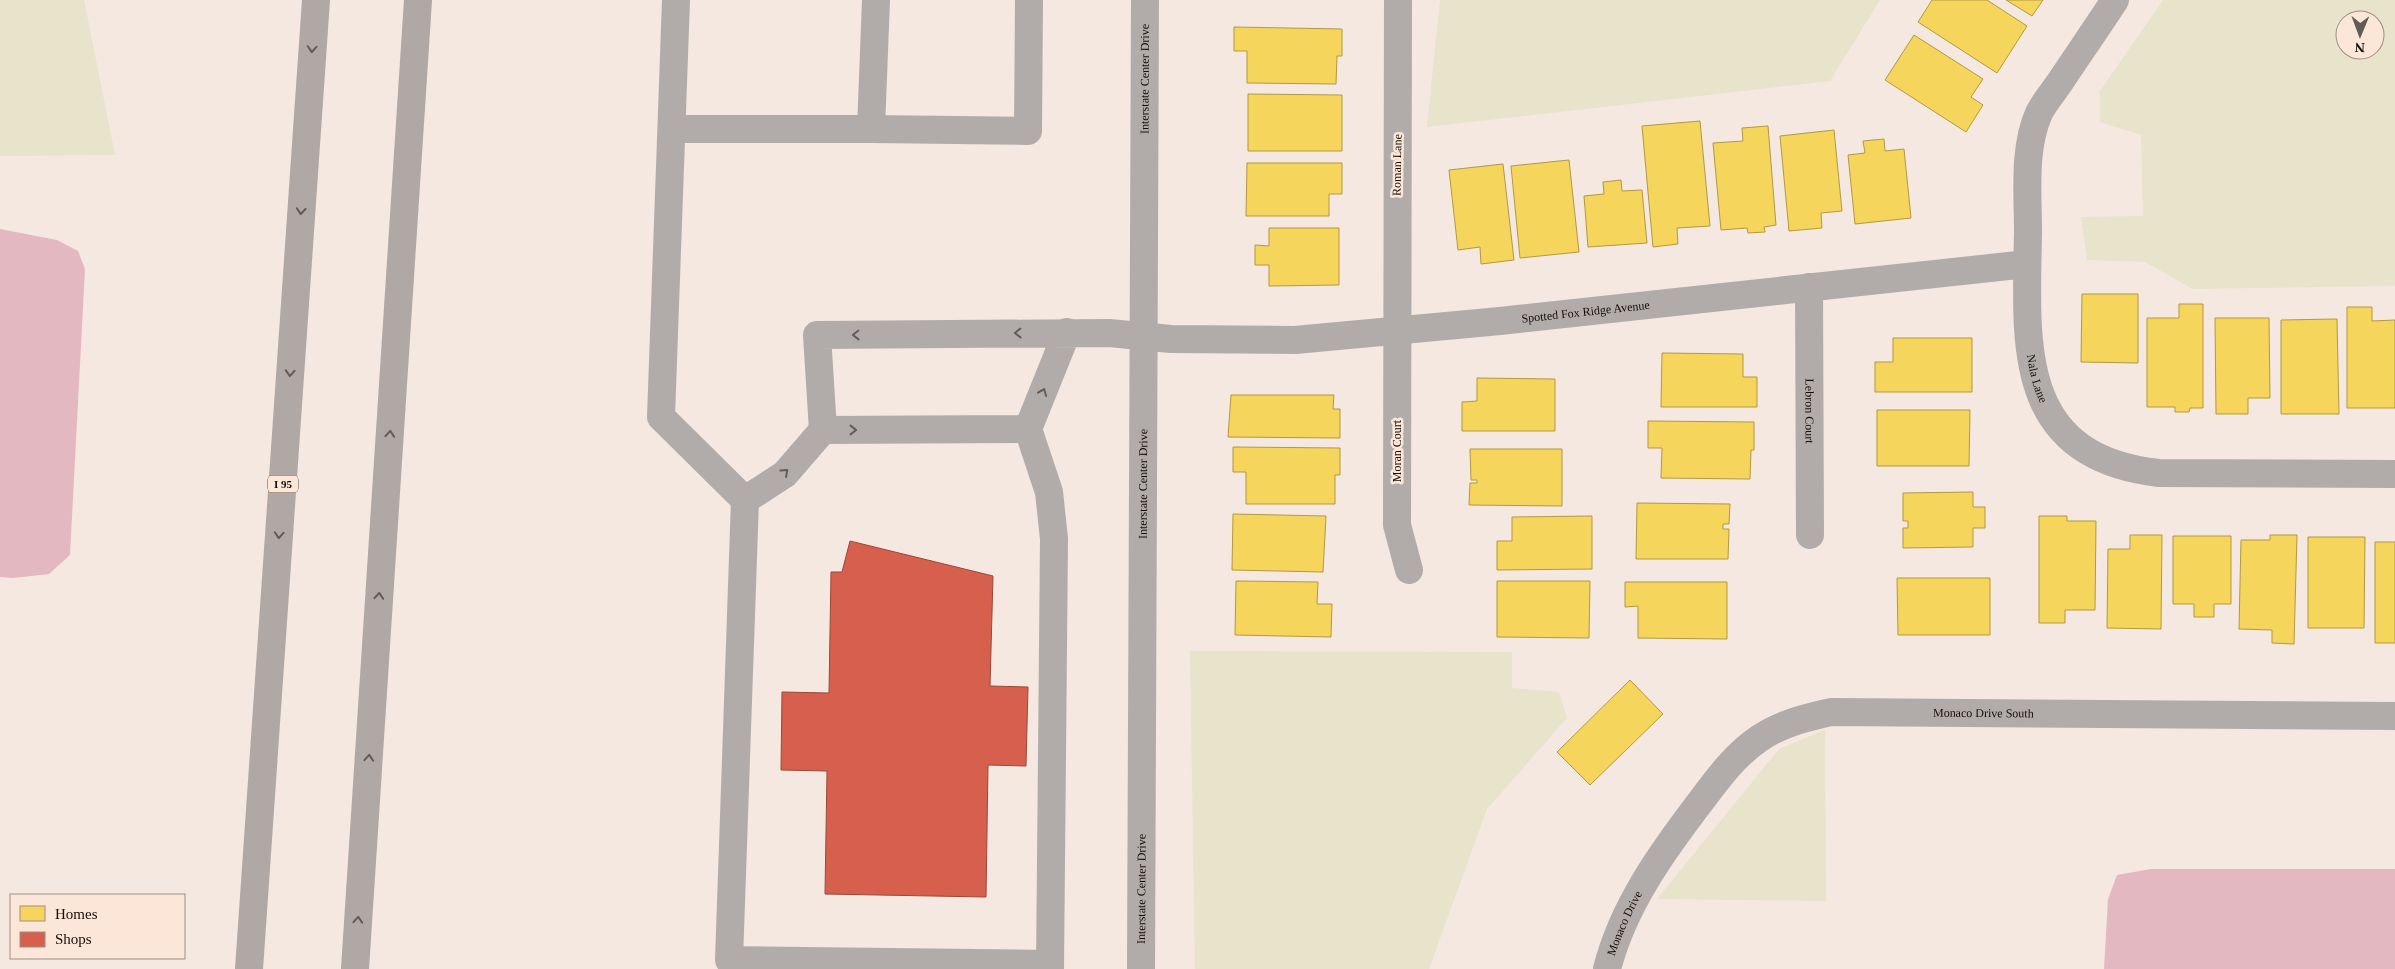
<svg xmlns="http://www.w3.org/2000/svg" width="2395" height="969" viewBox="0 0 2395 969" font-family="Georgia,serif">
  <style>
    .green { fill: #e8e3cb; fill-rule: evenodd }
    .water { fill: #e4b8c0 }
    .homes { fill: #f6d55c; stroke: #b29943 }
    .shops { fill: #d6604d; stroke: #9c4738 }
    .lines { fill: none; stroke-linecap: round; stroke-linejoin: round }
    .minor { stroke: #b1acaa; stroke-width: 28 }
    .highway { stroke: #b0a8a4; stroke-width: 28 }
    .oneway { stroke: #625a56 }
    .oneway2 { stroke: #625c59 }
    .labels { text-anchor: middle; dominant-baseline: central; stroke-width: 5; stroke-linejoin: round; paint-order: stroke }
    .shield { fill: #fce6d8; stroke: #5a4e46; stroke-width: 1 }
    .shield-label { font-size: 11px; font-weight: bold; fill: #140d08 }
    .street-label { font-size: 12px; fill: #140d08; stroke: #fce6d8 }
  </style>
  <rect width="100%" height="100%" fill="#f4e8e0"/>
  <!-- green -->
  <path class="green" d="M0,0H84L115,155L0,156Z
    M1440,0H1880L1830,81L1427,127Z
    M2163,0H2395V286L2193,289L2145,262L2087,260L2081,217L2143,216L2141,135L2100,122V91ZM2345,20H2375V50H2345Z
    M1190,651L1512,652V688L1559,692L1567,718L1487,809L1429,969H1195Z
    M1825,730L1826,901L1657,899L1779,749Z"/>
  <!-- water -->
  <path class="water" d="M0,229L57,240L78,251L85,269L70,555L49,574L13,578L0,577Z
    M2151,869H2395V969H2104L2108,899L2117,875Z"/>
  <!-- homes -->
  <path class="homes" d="M1932,0H1987L2027,26L1997,73L1918,22Z
    M2006,0H2043L2032,16Z
    M1234,27L1342,29V56H1337L1336,84L1247,83V51H1234Z
    M1914,35L1983,79L1971,97L1983,105L1966,132L1885,80Z
    M1248,94L1342,95V151H1248Z
    M1700,121L1710,226L1677,228L1678,244L1653,247L1642,126Z
    M1768,126L1776,225L1764,227L1765,232L1748,233L1747,228L1721,230L1713,143L1743,141L1742,128Z
    M1834,130L1842,211L1821,213L1822,228L1789,231L1780,136Z
    M1884,139L1885,151L1904,149L1911,218L1855,224L1848,155L1865,153L1863,141Z
    M1569,160L1579,252L1520,258L1511,166Z
    M1247,163H1342V194H1329V216H1246Z
    M1503,164L1514,260L1481,264L1480,247L1458,250L1449,170Z
    M1621,180L1622,191L1642,190L1647,243L1588,247L1584,196L1604,194L1603,182Z
    M1269,228H1339V285L1269,286V265H1255V245L1269,246Z
    M2082,294H2138V363L2081,362Z
    M2179,304H2203V408H2190L2189,412H2175V407H2147V318H2179Z
    M2347,307H2372V321L2395,320V408H2347Z
    M2215,318H2269L2270,398H2248V414H2216Z
    M2337,319L2339,414H2281V320Z
    M1893,338H1972V392H1875V362H1893Z
    M1662,353L1743,354V377H1757V407H1661Z
    M1477,378L1555,379V431H1462V402L1477,401Z
    M1231,395H1334L1333,409H1340V438L1228,437Z
    M1877,410H1970L1969,466H1877Z
    M1648,421L1754,422V450H1751L1750,479L1661,478L1662,448H1648Z
    M1233,447L1340,448V475H1335V504H1246V472H1233Z
    M1470,449H1562V506L1469,505L1470,483H1477V480H1471Z
    M1973,492V507H1985V528H1973V547L1903,548V528H1908V521H1903V493Z
    M1637,503L1730,504L1729,524H1723V529H1729L1728,559H1636Z
    M1233,514L1326,516L1323,572L1232,570Z
    M1592,516V569L1497,570V541H1512V517Z
    M2039,516H2067V521H2096L2095,610H2065V623H2039Z
    M2130,535H2162L2161,629L2107,628L2108,549H2130Z
    M2270,535H2297L2294,644L2272,643V630L2239,629L2241,540H2270Z
    M2173,536H2231V604H2214V617H2194V604H2173Z
    M2308,537H2365L2364,628H2308Z
    M2375,542H2395V643H2375Z
    M1897,578H1990V635H1898Z
    M1236,581L1318,582L1317,604H1332L1331,637L1235,635Z
    M1497,581H1590L1589,638L1497,637Z
    M1625,582H1727V639L1638,638V606L1625,607Z
    M1630,680L1663,714L1590,785L1557,752Z"/>
  <!-- shops -->
  <path class="shops" d="M850,541L993,576L990,686L1028,687L1026,766L988,765L986,897L825,894L827,771L781,770L782,692L829,693L831,572H842Z"/>
  <g class="lines">
    <!-- minor -->
    <g class="minor">
      <path d="M676,0L661,417L745,500L729,960L1050,964"/>
      <path d="M1398,0L1397,525L1409,570"/>
      <path id="s1" d="M2115,0C2098,26 2080,52 2062,79C2055,90 2045,101 2039,113C2023,149 2028,194 2028,233C2026,345 2015,457 2159,473L2395,474"/>
      <path d="M672,129H871L1028,131L1029,0"/>
      <path d="M871,129L876,0"/>
      <path id="s2" d="M1809,287L1810,535"/>
      <path id="s3" d="M1067,332L1028,429L823,430L817,335L1109,333L1171,339L1295,340L1500,321L2027,264"/>
      <path d="M1028,429L1049,492L1054,539L1050,969"/>
      <path d="M745,500L785,474L823,430"/>
      <path id="s4" d="M1141,969L1145,0"/>
      <path id="s5" d="M1607,969C1623,906 1662,852 1701,801C1718,778 1736,754 1760,738C1782,723 1806,718 1831,712L2395,716"/>
    </g>
    <!-- highway -->
    <path class="highway" d="M249,969L316,0
      M355,969L418,0"/>
  </g>
  <!-- one-way arrows -->
  <defs><path id="oneway-chevron" d="M-2-3.5L2.5 0L-2 3.5" fill="none" stroke-width="1.6" stroke-linecap="round" stroke-linejoin="round" transform="scale(1.25)"/></defs>
  <g class="oneway">
    <use href="#oneway-chevron" transform="translate(312 49) rotate(94)"/>
    <use href="#oneway-chevron" transform="translate(301 211) rotate(94)"/>
    <use href="#oneway-chevron" transform="translate(290 373) rotate(94)"/>
    <use href="#oneway-chevron" transform="translate(390 434) rotate(-86)"/>
    <use href="#oneway-chevron" transform="translate(279 535) rotate(94)"/>
    <use href="#oneway-chevron" transform="translate(379 596) rotate(-86)"/>
    <use href="#oneway-chevron" transform="translate(369 758) rotate(-86)"/>
    <use href="#oneway-chevron" transform="translate(358 920) rotate(-86)"/>
  </g>
  <g class="oneway2">
    <use href="#oneway-chevron" transform="translate(1018 333) rotate(179)"/>
    <use href="#oneway-chevron" transform="translate(856 335) rotate(179)"/>
    <use href="#oneway-chevron" transform="translate(1043 392) rotate(-68)"/>
    <use href="#oneway-chevron" transform="translate(853 430)"/>
    <use href="#oneway-chevron" transform="translate(785 472) rotate(-42)"/>
  </g>
  <g class="labels">
    <!-- shield labels -->
    <rect class="shield" x="268" y="475.5" width="30" height="17" rx="4"/>
    <g class="shield-label">
      <text x="283" y="484">I 95</text>
    </g>
    <!-- street labels -->
    <g class="street-label">
      <text stroke="none"><textPath href="#s4" startOffset="890">Interstate Center Drive</textPath></text>
      <text transform="translate(1397 165) rotate(-89)">Roman Lane</text>
      <text stroke="none"><textPath href="#s3" startOffset="1175">Spotted Fox Ridge Avenue</textPath></text>
      <text stroke="none"><textPath href="#s1" startOffset="404">Nala Lane</textPath></text>
      <text stroke="none"><textPath href="#s2" startOffset="124">Lebron Court</textPath></text>
      <text transform="translate(1397 451) rotate(-90)">Moran Court</text>
      <text stroke="none"><textPath href="#s4" startOffset="485">Interstate Center Drive</textPath></text>
      <text stroke="none"><textPath href="#s5" startOffset="509">Monaco Drive South</textPath></text>
      <text stroke="none"><textPath href="#s4" startOffset="80">Interstate Center Drive</textPath></text>
      <text stroke="none"><textPath href="#s5" startOffset="49">Monaco Drive</textPath></text>
    </g>
  </g>
  <!-- legend -->
  <rect x="10" y="894" width="175" height="65" fill="#fce6d8" stroke="#9f8f85"/>
  <rect x="20" y="906" width="25" height="15" fill="#f6d55c" stroke="#9f8f85"/>
  <text x="55" y="919" font-size="15" fill="#140d08">Homes</text>
  <rect x="20" y="932" width="25" height="15" fill="#d6604d" stroke="#9f8f85"/>
  <text x="55" y="944" font-size="15" fill="#140d08">Shops</text>
  <!-- north arrow -->
  <g transform="translate(2360 35) rotate(181)"><circle r="24" fill="#fce6d8" stroke="#9f8f85"/>
  <path d="M0-4L9 19L0 12L-9 19Z" fill="#625a54"/>
  <text y="-8" font-size="14" font-weight="bold" text-anchor="middle" fill="#140d08">N</text>
  </g>
</svg>
